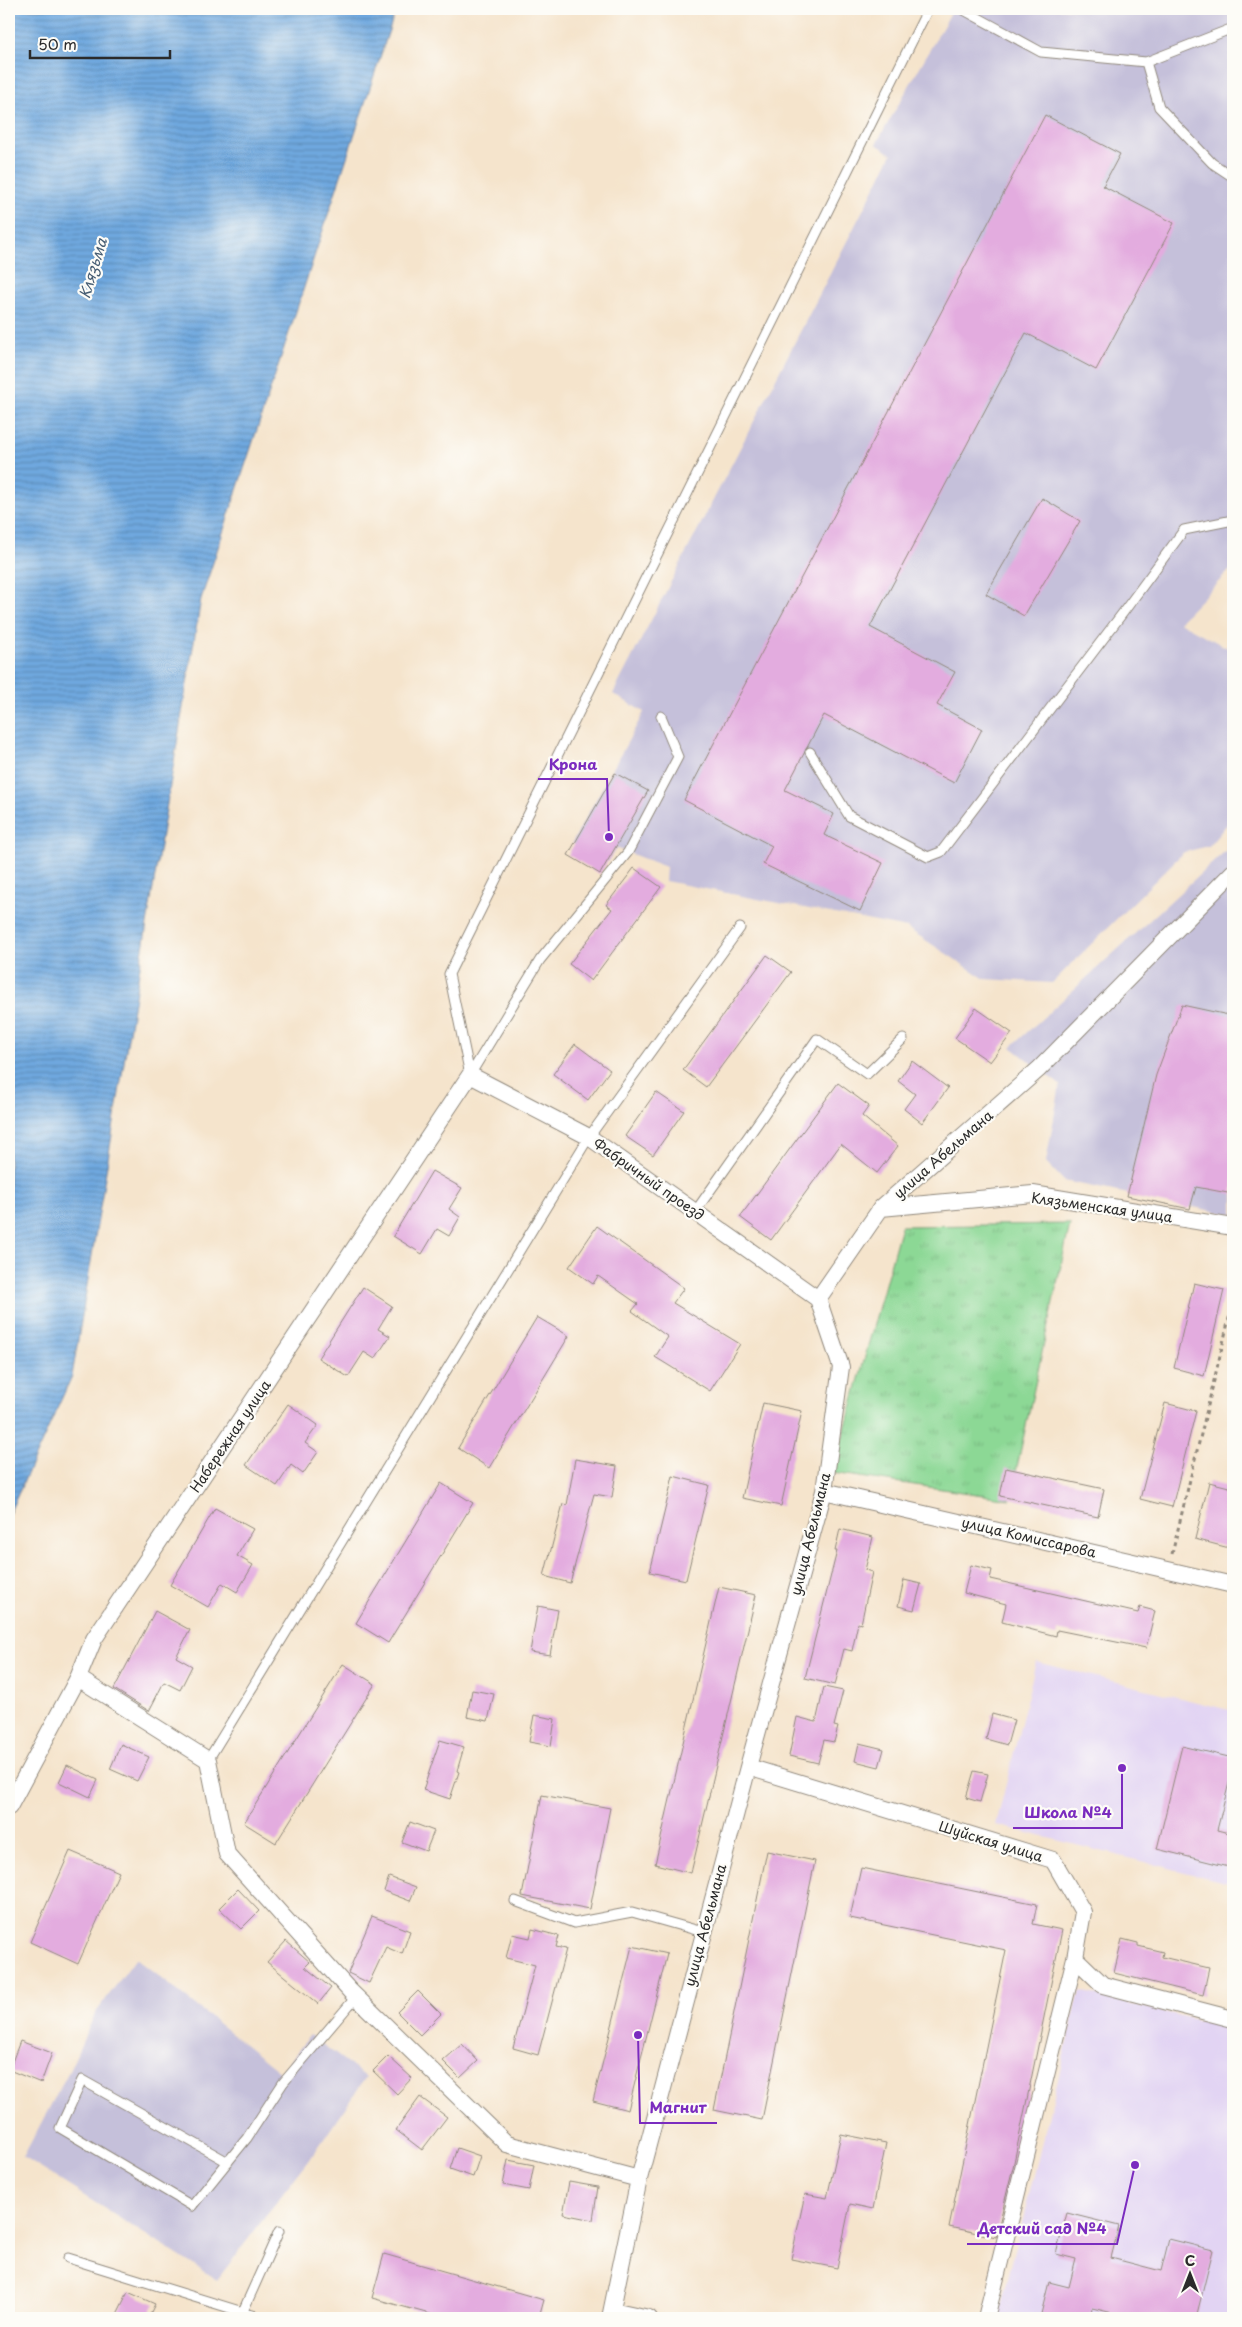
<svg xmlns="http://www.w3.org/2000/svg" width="1242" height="2327" viewBox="0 0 1242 2327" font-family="'Playpen Sans',sans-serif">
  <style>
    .built { fill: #e2d4f3 }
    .industrial { fill: #c5c0da }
    .park { fill: url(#park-tufts); stroke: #5c8260 }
    .water { fill: url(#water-rules); stroke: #4d6a85 }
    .building { fill: #e3acdf }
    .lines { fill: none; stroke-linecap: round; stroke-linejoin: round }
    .service-casing { stroke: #90887c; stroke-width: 11 }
    .minor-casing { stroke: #90887c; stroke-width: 18 }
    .path { stroke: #90887c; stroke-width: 3; stroke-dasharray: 4 4; stroke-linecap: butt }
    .service { stroke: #fff; stroke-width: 9 }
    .minor { stroke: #fff; stroke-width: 16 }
    .labels { text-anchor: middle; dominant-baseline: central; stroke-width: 4.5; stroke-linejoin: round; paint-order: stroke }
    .street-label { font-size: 14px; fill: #2b2b2b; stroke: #fdfcf7 }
    .water-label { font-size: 15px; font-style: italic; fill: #465d73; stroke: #fdfcf7 }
    .leader { fill: none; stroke: #7b2cbf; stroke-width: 2 }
    .callout-dot { fill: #7b2cbf; stroke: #fdfcf7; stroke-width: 2 }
    .callout-label { font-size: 15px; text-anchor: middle; font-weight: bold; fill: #7b2cbf; stroke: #fdfcf7; stroke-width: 4.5; stroke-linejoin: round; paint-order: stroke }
  </style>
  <defs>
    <pattern id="park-tufts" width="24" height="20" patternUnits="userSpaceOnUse" patternTransform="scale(1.25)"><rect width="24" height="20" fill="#8cd895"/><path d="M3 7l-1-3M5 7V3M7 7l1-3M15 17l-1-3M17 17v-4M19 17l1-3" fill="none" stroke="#79ba81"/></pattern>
    <pattern id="water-rules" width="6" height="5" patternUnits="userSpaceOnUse" patternTransform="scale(1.25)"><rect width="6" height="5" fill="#6fa8df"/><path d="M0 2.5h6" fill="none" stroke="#5b89b5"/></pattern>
  </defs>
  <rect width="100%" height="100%" fill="#fdfcf7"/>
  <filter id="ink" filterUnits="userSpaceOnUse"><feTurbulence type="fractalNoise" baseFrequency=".02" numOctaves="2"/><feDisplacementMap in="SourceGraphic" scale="10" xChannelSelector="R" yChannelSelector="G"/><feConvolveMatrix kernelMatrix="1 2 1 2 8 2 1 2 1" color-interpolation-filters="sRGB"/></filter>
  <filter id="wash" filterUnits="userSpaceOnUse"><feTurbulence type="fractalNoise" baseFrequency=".0096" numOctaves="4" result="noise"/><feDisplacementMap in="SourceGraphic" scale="20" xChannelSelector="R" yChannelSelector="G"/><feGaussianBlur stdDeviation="1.12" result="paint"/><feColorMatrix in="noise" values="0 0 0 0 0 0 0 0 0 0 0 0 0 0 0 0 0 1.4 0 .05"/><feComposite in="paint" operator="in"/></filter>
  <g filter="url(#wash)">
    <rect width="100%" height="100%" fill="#f5e4cc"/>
    <!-- built -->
    <path class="built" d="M1036,1662L1233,1711V1884L996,1825Z
      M1080,1991L1233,2029V2301L1229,2318H998Z"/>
    <!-- industrial -->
    <path class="industrial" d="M953,9H1027L1033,12L1038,9H1233V567L1179,622L1233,651V817L1209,846L1184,852L1052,983L985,979L907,928L665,881L666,867L616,848L608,862L572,843L644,712L613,694L892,154L876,144Z
      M1233,844V1215L1064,1181L1046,1162L1060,1085L1011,1047Z
      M136,1958L281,2073L310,2035L366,2077L317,2149L217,2280L23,2157L70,2069L95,2014Z"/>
    <!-- park -->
    <path class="park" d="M1070,1224L1010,1499L833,1473L901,1226Z"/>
    <!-- water -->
    <path class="water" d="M9,9H396L201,599L72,1376L9,1514Z"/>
    <g id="blocks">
      <!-- building -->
      <path class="building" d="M1045,115L1120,154L1103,186L1174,223L1096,370L1026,333L870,627L955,672L937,705L982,729L954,783L824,715L785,790L834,814L824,835L883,863L860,911L763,864L772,846L684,800Z
        M1042,498L1080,521L1024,616L986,594Z
        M615,773L648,791L600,874L568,855Z
        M634,868L661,887L591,981L569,964L612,909L606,905Z
        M767,955L791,972L706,1087L683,1070Z
        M1182,1005L1233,1016V1194L1196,1187L1190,1209L1127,1196L1156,1075Z
        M976,1008L1012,1033L990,1062L955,1038Z
        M575,1044L610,1070L588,1100L553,1074Z
        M912,1061L948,1088L922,1123L904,1109L915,1094L898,1081Z
        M838,1083L869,1106L862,1116L898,1146L877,1173L841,1144L771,1240L740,1217Z
        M656,1092L684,1111L653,1155L625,1136Z
        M432,1171L462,1188L449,1209L460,1217L449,1236L437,1229L422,1254L393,1236Z
        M597,1226L684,1288L673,1303L740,1344L710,1391L655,1357L668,1337L632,1311L638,1304L598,1276L593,1284L569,1267Z
        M1194,1283L1224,1290L1204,1376L1174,1368Z
        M363,1287L392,1306L378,1329L390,1336L375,1359L364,1352L348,1377L318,1358Z
        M537,1317L569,1336L489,1468L458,1448Z
        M763,1403L802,1411L781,1506L742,1498Z
        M1165,1403L1196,1411L1172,1507L1140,1499Z
        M288,1404L318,1425L305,1443L318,1452L303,1474L291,1465L277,1486L246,1465Z
        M575,1459L617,1466L612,1497L594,1494L570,1583L544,1576L563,1504L567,1505Z
        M1006,1468L1104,1489L1098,1517L1000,1496Z
        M673,1476L709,1485L686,1580L650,1572Z
        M1209,1482L1233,1488V1549L1195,1539Z
        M441,1483L473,1503L388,1643L356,1623Z
        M215,1508L253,1529L237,1556L253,1565L237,1592L222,1583L208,1607L170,1585Z
        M840,1529L873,1537L865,1570L872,1572L861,1624L858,1623L852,1651L844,1649L835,1685L805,1678L837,1551H835Z
        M971,1565L992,1570L990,1579L1138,1613L1140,1607L1155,1611L1146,1648L1057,1630L1056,1636L1002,1622L1006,1604L964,1593Z
        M904,1580L921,1584L914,1610L898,1606Z
        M719,1587L756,1595L691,1873L655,1864Z
        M538,1606L558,1610L550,1655L530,1652Z
        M155,1611L190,1630L176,1657L192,1666L180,1690L164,1682L149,1711L114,1689Z
        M343,1664L375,1684L276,1843L244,1823Z
        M824,1687L843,1691L834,1726L838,1727L834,1742L824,1740L818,1763L789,1756L797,1717L816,1722Z
        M472,1690L494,1694L488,1721L467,1717Z
        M992,1714L1014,1720L1007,1745L986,1739Z
        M534,1715L555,1719L551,1746L529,1742Z
        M440,1740L464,1747L457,1771L459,1772L450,1799L423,1790Z
        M859,1743L884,1749L879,1767L855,1761Z
        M121,1744L149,1757L137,1781L110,1769Z
        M1182,1746L1233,1758V1767L1217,1830L1233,1834V1868L1157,1849Z
        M67,1765L98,1780L90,1797L59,1782Z
        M974,1771L988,1774L980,1802L966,1798Z
        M542,1795L610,1808L590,1909L522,1896Z
        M410,1822L434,1831L426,1851L402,1842Z
        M70,1851L119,1872L78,1964L30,1942Z
        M767,1851L815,1861L762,2120L714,2110Z
        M861,1868L1037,1904L1033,1924L1062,1930L1013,2167L996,2237L949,2227L1006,1950L850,1918Z
        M389,1877L416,1887L410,1901L384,1891Z
        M238,1889L259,1911L241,1929L219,1908Z
        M372,1916L410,1931L402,1954L386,1947L369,1983L348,1973Z
        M532,1929L559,1936L556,1947L566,1949L538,2055L513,2048L535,1965L506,1958L512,1934L530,1938Z
        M1122,1939L1138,1943V1946L1163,1952L1162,1957L1209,1968L1203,1995L1114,1973Z
        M286,1941L310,1962L305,1967L331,1988L318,2004L267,1962Z
        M632,1946L667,1954L628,2110L593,2101Z
        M418,1991L441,2014L420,2035L397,2012Z
        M20,2041L52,2053L41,2083L9,2070Z
        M462,2044L478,2061L460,2078L443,2061Z
        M388,2056L412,2078L397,2094L373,2071Z
        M420,2097L447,2117L422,2150L396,2130Z
        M841,2134L886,2143L873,2209L850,2204L837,2268L791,2259L805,2194L827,2198Z
        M457,2148L480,2156L473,2177L450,2169Z
        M508,2160L534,2165L529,2190L503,2185Z
        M569,2182L598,2187L593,2220L563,2214Z
        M1067,2213L1119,2226L1111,2258L1161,2271L1169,2239L1213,2250L1196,2318H1134L1092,2308L1090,2318H1040L1049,2282L1069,2287L1076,2259L1056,2254Z
        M384,2254L544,2300L539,2318H444L372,2298Z
        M128,2292L155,2304L148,2318H115Z"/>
    </g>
  </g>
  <g filter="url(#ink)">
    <use href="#blocks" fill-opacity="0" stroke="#90887c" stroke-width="1"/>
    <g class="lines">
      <defs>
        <path id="service" d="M962,9L1041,52L1146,62L1159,107L1212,163L1233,177
          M1146,62L1233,28
          M810,752L849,816L928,857L941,852L1122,614L1184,530L1233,520
          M470,1075L449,974L928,9
          M470,1075L540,960L628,852L678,757L661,716
          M695,1212L817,1039L867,1074L903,1039
          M208,1760L589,1137L740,928
          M515,1901L574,1923L632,1912L703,1932
          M228,2162L82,2080L60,2128L192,2206L247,2138L283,2083L356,1997
          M68,2258L262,2318
          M240,2318L279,2231"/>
        <path id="minor" d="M881,1208L1033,1194L1233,1227
          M824,1491L1233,1585
          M78,1678L208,1760L227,1854L350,1991L507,2144L639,2179
          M748,1767L1053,1860L1083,1912L1075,1958L1103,1985L1233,2019
          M9,1807L78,1678L94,1639L470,1075L589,1137L818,1299
          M612,2310L649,2318
          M610,2318L639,2179L748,1767L824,1491L841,1367L818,1299L881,1208L1039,1069L1233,872
          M986,2318L1075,1958"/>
      </defs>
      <!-- service casing -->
      <use href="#service" class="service-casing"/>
      <!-- minor casing -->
      <use href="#minor" class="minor-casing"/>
      <!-- path -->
      <path class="path" d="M1172,1554L1233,1302"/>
      <!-- service -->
      <use href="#service" class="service"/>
      <!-- minor -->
      <use href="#minor" class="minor"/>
    </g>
  </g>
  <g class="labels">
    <!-- street labels -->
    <g class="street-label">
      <text transform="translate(943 1154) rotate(-41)">улица Абельмана</text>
      <text transform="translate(649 1179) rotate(35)">Фабричный проезд</text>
      <text transform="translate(1102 1207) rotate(8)">Клязьменская улица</text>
      <text transform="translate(230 1436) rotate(-56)">Набережная улица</text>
      <text transform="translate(810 1534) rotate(-76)">улица Абельмана</text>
      <text transform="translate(1029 1537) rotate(13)">улица Комиссарова</text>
      <text transform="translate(991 1841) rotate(17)">Шуйская улица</text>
      <text transform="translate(705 1925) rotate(-75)">улица Абельмана</text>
    </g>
    <!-- water labels -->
    <g class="water-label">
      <text transform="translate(92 268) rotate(-73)">Клязьма</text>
    </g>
  </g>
  <!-- callouts -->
  <path class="leader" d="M609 837L607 779H538M1122 1768L1122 1828H1013M638 2035L640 2123H717M1135 2165L1117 2244H967"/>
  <g class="callout-dot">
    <circle cx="609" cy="837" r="5"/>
    <circle cx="1122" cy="1768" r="5"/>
    <circle cx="638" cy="2035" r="5"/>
    <circle cx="1135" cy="2165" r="5"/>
  </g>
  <g class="callout-label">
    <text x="573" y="770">Крона</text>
    <text x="1068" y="1818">Школа №4</text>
    <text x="678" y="2113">Магнит</text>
    <text x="1042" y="2234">Детский сад №4</text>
  </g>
  <!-- margin -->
  <rect width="1242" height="2327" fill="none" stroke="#fdfcf7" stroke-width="30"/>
  <!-- north arrow -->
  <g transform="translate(1190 2274)" stroke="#fdfcf7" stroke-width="4" paint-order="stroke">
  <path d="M0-4L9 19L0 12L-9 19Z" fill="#2b2b2b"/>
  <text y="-8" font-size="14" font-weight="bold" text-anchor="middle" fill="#2b2b2b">С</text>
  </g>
  <!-- scale -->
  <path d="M30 50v8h140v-8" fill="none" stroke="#2b2b2b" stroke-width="2.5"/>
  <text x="38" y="50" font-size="15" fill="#2b2b2b" stroke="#fdfcf7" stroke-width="4" paint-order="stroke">50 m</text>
</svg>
